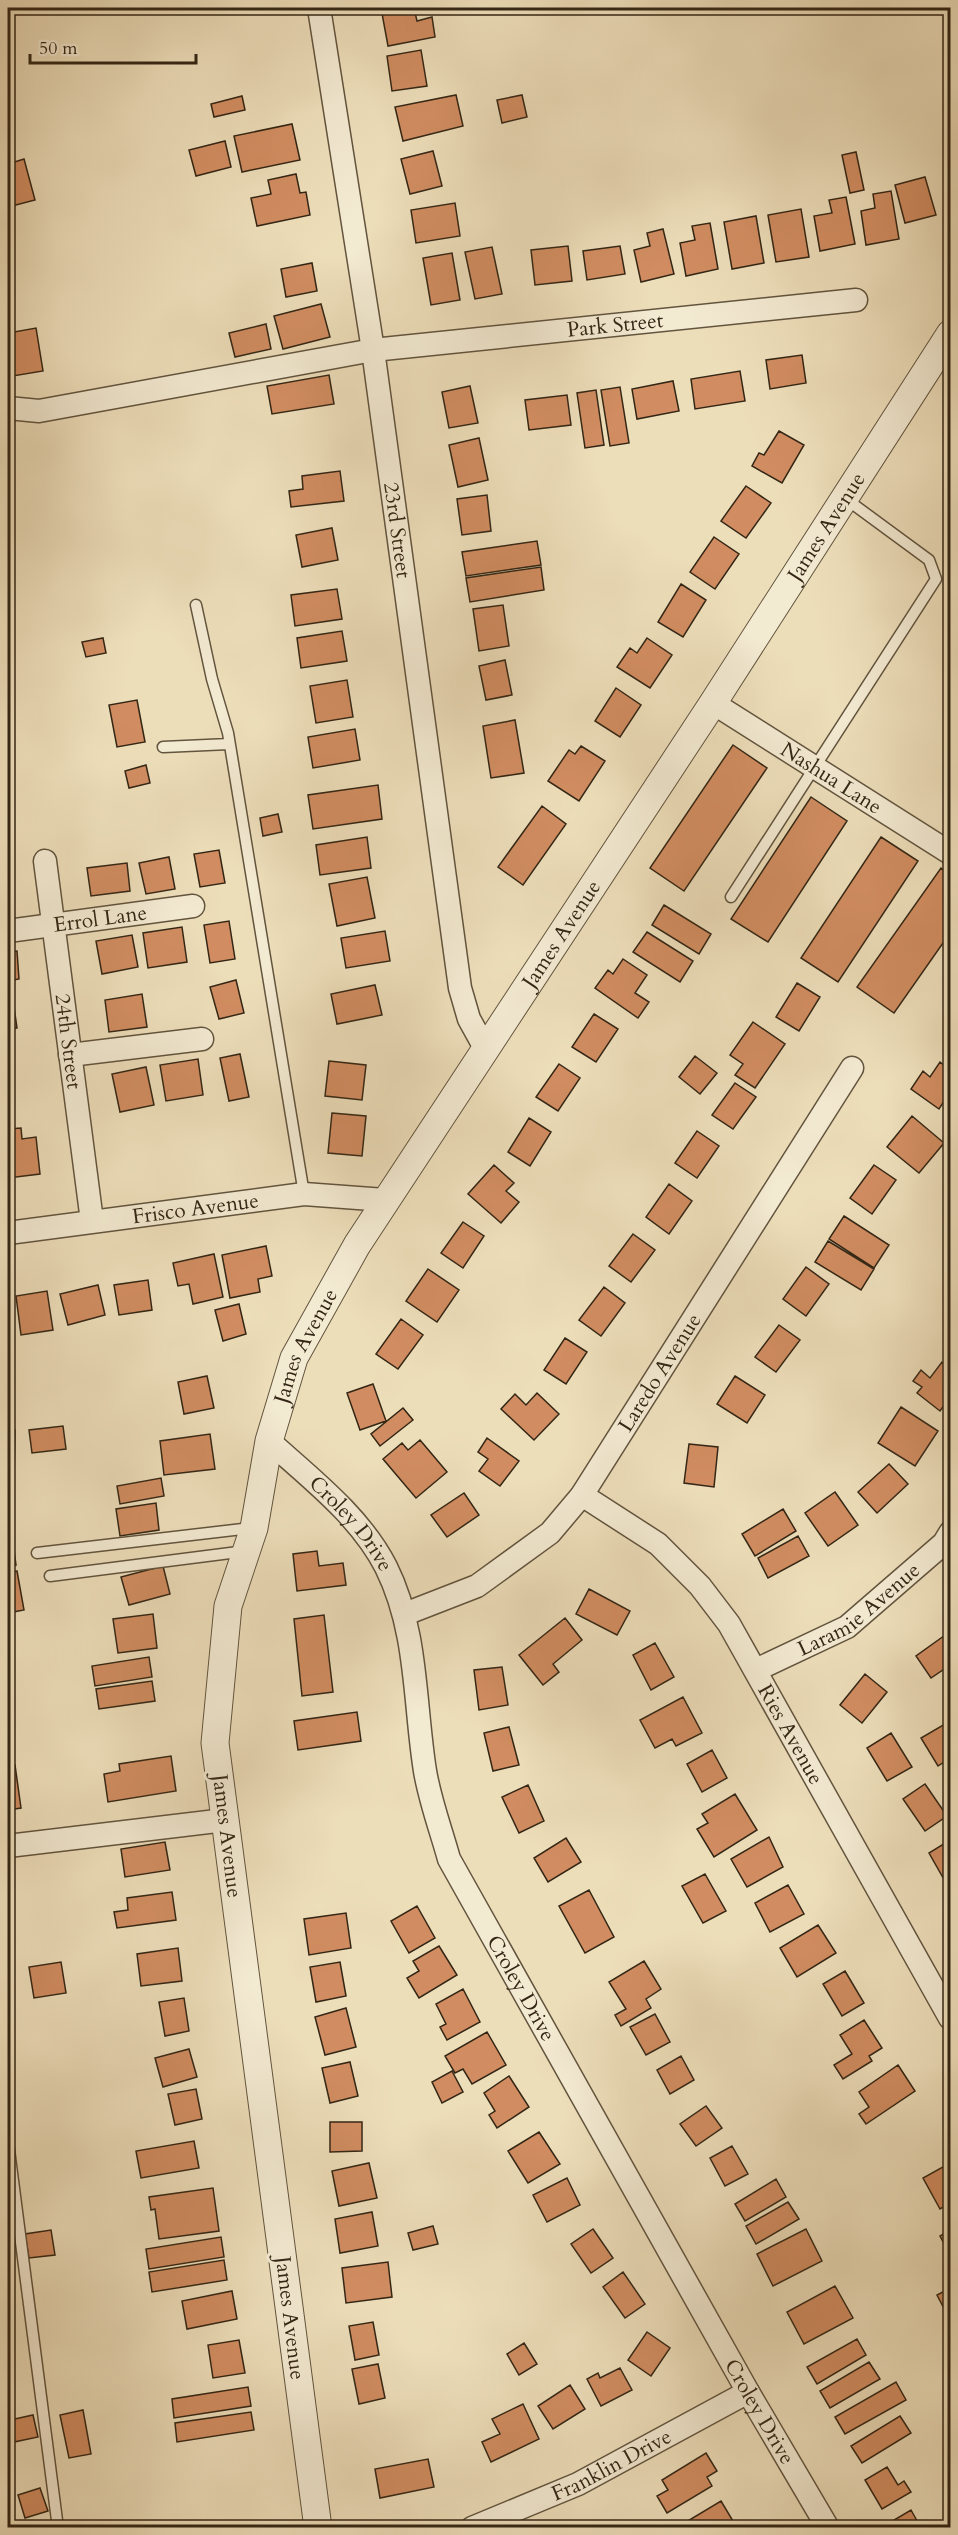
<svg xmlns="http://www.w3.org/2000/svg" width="958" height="2535" viewBox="0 0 958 2535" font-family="Cardo,serif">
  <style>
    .building { fill: #d18d61; stroke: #332615; stroke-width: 1.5 }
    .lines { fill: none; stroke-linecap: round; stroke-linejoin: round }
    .service-casing { stroke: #62543e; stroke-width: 13 }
    .minor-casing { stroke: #62543e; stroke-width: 25 }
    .tertiary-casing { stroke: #62543e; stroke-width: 29 }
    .service { stroke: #f3ead2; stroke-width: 10 }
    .minor { stroke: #f3ead2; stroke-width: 22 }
    .tertiary { stroke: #f3ead2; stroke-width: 27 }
    .labels { text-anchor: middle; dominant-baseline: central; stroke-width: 6; stroke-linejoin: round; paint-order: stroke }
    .street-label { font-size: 21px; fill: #332615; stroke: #f3ead2 }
  </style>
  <rect width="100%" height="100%" fill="#eddeba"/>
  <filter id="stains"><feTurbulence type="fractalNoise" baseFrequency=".00333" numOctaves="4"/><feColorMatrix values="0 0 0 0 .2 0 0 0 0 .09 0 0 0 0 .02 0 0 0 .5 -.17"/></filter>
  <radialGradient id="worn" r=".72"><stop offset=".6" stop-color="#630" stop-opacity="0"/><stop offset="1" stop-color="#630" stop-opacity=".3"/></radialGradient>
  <!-- building -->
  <path class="building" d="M381,8H414L417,21L432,17L435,37L388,46Z
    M421,50L427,86L392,91L387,56Z
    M456,95L463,126L403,141L395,107Z
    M522,95L527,117L502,123L497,100Z
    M242,96L245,110L214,117L211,104Z
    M292,124L300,160L242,172L234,136Z
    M225,141L231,167L196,176L189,150Z
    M433,151L442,186L410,194L401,159Z
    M856,152L864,190L850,193L842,155Z
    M24,159L35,200L8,207V164Z
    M296,174L300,193L306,192L310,215L257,226L251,198L271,194L268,180Z
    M925,177L936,215L905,223L895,185Z
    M891,191L899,239L866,245L861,211L875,208L873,194Z
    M846,197L855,244L820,251L814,216L832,213L829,200Z
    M455,203L460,236L416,243L411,210Z
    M801,209L809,257L776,262L768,215Z
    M756,216L764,263L732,269L724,222Z
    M710,223L718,269L686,276L680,243L695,240L692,226Z
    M663,229L674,274L641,282L634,250L650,246L647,233Z
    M568,246L572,281L535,285L531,250Z
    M620,246L625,274L587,280L583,251Z
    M492,247L502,294L475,299L465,252Z
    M452,253L460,300L431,305L423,258Z
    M312,263L317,291L286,297L281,269Z
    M321,304L330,337L283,349L274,316Z
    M266,324L271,349L235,357L229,333Z
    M36,328L43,371L13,376L8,333Z
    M802,355L806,383L770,389L766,360Z
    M740,371L745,401L695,409L691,379Z
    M329,375L334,404L272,414L267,386Z
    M673,381L679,411L637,419L632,389Z
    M470,386L478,423L449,428L442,392Z
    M620,387L629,443L610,446L601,390Z
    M596,390L604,445L585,448L577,393Z
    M567,395L571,425L529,430L525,400Z
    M779,431L804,445L782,483L752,466L759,453L764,455Z
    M479,438L488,480L458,487L449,445Z
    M340,471L344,501L291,507L289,491L303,489L302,476Z
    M746,486L771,503L746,538L721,521Z
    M487,495L491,531L462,535L457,499Z
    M332,528L338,560L302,567L296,535Z
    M714,537L739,554L715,589L690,572Z
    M537,541L541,565L466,576L462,552Z
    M541,567L544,590L470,602L466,578Z
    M681,584L706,600L683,637L658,622Z
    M337,589L342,619L295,626L291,595Z
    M503,605L509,646L479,651L473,609Z
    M342,631L347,661L301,668L297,638Z
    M103,638L106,653L86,657L82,642Z
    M647,638L672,655L650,688L617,667L630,648L637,653Z
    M505,660L512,695L486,700L479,666Z
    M347,680L353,717L316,723L310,686Z
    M616,688L641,705L620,737L595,721Z
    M137,700L145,742L117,747L109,705Z
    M515,720L524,773L491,778L483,726Z
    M355,729L360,760L313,768L308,737Z
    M733,745L767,768L684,891L650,868Z
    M581,746L605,761L579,801L548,781L569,750L575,754Z
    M146,765L150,783L129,788L125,771Z
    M378,785L382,819L313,829L308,795Z
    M811,797L847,821L768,942L731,919Z
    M542,806L566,824L523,885L498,867Z
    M278,814L282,832L263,836L260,818Z
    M367,837L371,868L320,875L316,845Z
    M881,837L918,861L838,982L801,958Z
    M219,850L225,883L200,887L194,854Z
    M169,857L175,889L146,894L139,863Z
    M127,863L130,891L91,896L87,868Z
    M941,868L950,875V933L894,1013L857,987Z
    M367,877L375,918L337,926L329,884Z
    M664,905L711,934L699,954L652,925Z
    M229,921L235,959L210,963L204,925Z
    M182,927L187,962L148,968L143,933Z
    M385,931L390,961L346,968L341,938Z
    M647,932L693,961L680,982L633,952Z
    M132,935L138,967L102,974L96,941Z
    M17,951L19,979L8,981V952Z
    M623,959L647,975L635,993L649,1002L638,1018L595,988L608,970L613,974Z
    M236,980L244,1013L219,1019L210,987Z
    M797,983L820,997L799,1031L776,1017Z
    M375,985L382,1015L337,1024L331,994Z
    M142,994L147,1027L109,1032L105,1000Z
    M13,1000L17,1028L8,1030V1001Z
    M594,1014L618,1029L596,1062L572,1047Z
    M753,1022L785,1044L755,1088L735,1075L743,1064L730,1055Z
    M240,1054L249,1097L229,1101L220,1058Z
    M695,1056L717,1073L700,1094L679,1077Z
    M198,1059L203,1095L166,1101L160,1065Z
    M329,1061L366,1065L362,1100L325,1096Z
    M940,1062L950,1070V1092L939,1109L911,1089L923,1071L930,1077Z
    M559,1064L580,1078L558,1111L536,1097Z
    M146,1067L154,1105L120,1112L112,1074Z
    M735,1083L756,1097L733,1129L712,1115Z
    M332,1113L366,1116L362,1156L328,1153Z
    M912,1116L944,1143L919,1173L887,1147Z
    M529,1118L551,1132L530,1166L508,1152Z
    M21,1128L22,1139L36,1137L40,1174L8,1178V1129Z
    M697,1131L719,1146L697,1178L675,1163Z
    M494,1165L514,1183L506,1191L519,1202L501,1223L468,1194Z
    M874,1165L896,1180L872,1214L850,1198Z
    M669,1184L692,1201L669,1234L646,1217Z
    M844,1216L889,1245L874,1268L829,1239Z
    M463,1222L484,1236L463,1268L441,1253Z
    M633,1234L655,1250L631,1282L609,1266Z
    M828,1241L874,1269L861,1290L815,1262Z
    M266,1246L272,1276L258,1279L260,1292L230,1298L222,1255Z
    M214,1254L223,1297L193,1304L189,1284L178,1286L173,1263Z
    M806,1267L829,1284L806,1316L783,1299Z
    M428,1269L459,1290L437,1322L406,1301Z
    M148,1280L152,1310L119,1315L114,1285Z
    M98,1285L105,1315L68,1325L60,1294Z
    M604,1287L625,1303L601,1336L579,1320Z
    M47,1291L53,1330L21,1335L16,1296Z
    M239,1304L246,1334L223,1341L215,1310Z
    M401,1319L423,1335L398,1369L376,1354Z
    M779,1325L800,1340L776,1372L755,1357Z
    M565,1338L587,1352L566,1384L544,1370Z
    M942,1362L950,1368V1397L940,1411L917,1393L922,1387L913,1381L921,1370L930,1378Z
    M207,1376L214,1408L184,1414L178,1382Z
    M735,1376L765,1395L747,1423L717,1404Z
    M373,1384L386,1421L360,1430L347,1393Z
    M537,1393L559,1414L534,1440L501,1409L515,1394L526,1405Z
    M901,1407L938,1431L915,1466L878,1443Z
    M403,1408L413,1420L380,1446L371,1434Z
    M63,1426L66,1449L32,1453L29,1430Z
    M8,1430H15L14,1481H8Z
    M210,1434L215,1469L164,1475L160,1441Z
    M487,1438L519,1461L500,1486L479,1471L488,1459L478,1452Z
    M420,1440L447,1472L416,1498L383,1459L402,1443L408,1450Z
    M689,1444L718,1447L714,1487L684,1483Z
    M889,1464L908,1484L877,1513L858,1492Z
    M161,1478L164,1496L120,1504L117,1486Z
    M835,1492L858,1525L828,1546L805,1513Z
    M464,1493L479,1515L447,1537L431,1515Z
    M156,1503L159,1530L120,1536L116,1509Z
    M783,1509L796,1531L755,1556L742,1534Z
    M8,1526H11L16,1565L8,1566Z
    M798,1536L809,1556L768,1578L758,1558Z
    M317,1551L319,1566L343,1563L346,1585L297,1591L293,1554Z
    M163,1566L170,1594L129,1605L121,1577Z
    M17,1571L24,1610L8,1613V1572Z
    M589,1589L630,1611L617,1635L576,1614Z
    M153,1614L157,1648L118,1653L113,1619Z
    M324,1615L333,1692L302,1696L294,1619Z
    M565,1618L582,1640L553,1664L559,1672L543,1685L519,1655Z
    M948,1633L950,1637V1665L931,1678L916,1656Z
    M655,1643L674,1677L651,1690L633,1655Z
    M149,1657L152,1677L95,1686L92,1666Z
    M502,1667L508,1705L479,1710L474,1670Z
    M865,1674L887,1692L862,1723L840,1705Z
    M152,1681L155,1701L99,1709L96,1689Z
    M683,1697L702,1733L676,1746L672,1739L655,1748L640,1720Z
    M357,1712L361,1741L298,1750L294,1721Z
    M945,1724L950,1732V1758L938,1766L921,1738Z
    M509,1727L519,1765L493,1771L484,1733Z
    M891,1733L912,1767L887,1781L867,1748Z
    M712,1750L727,1778L702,1792L687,1764Z
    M171,1756L176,1791L108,1802L104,1774L120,1771L119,1764Z
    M15,1765L21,1808L8,1810V1766Z
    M925,1784L947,1816L925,1831L903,1799Z
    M528,1785L544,1821L519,1833L502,1797Z
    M735,1794L757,1830L714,1857L697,1829L708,1823L702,1814Z
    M769,1837L783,1867L747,1887L731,1859Z
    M566,1838L581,1862L548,1882L534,1858Z
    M950,1840V1890L929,1853Z
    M165,1842L170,1870L125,1877L121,1849Z
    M705,1874L726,1911L703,1923L682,1886Z
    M788,1885L804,1914L770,1932L755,1903Z
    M589,1890L614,1937L585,1953L559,1906Z
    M172,1892L176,1920L117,1928L114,1912L128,1910L127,1898Z
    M417,1906L435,1938L409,1953L391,1921Z
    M346,1913L351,1948L309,1955L304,1919Z
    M818,1925L836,1953L797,1977L780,1948Z
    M439,1946L457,1975L419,1998L407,1978L419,1971L413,1961Z
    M178,1948L182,1981L141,1986L137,1954Z
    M644,1961L661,1989L646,1999L651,2008L621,2026L615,2015L626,2009L609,1982Z
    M61,1962L66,1993L34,1998L29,1967Z
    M340,1962L346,1996L316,2002L310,1967Z
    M845,1971L864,2003L842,2016L823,1984Z
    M463,1989L480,2022L447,2040L440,2027L446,2024L436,2004Z
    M184,1998L189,2031L165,2036L159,2002Z
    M346,2008L356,2047L325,2055L315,2017Z
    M655,2014L670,2042L646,2055L630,2027Z
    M864,2020L882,2048L869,2056L872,2061L843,2079L834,2065L852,2054L840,2035Z
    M487,2032L506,2065L472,2084L463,2069L455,2073L445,2056Z
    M189,2049L197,2077L163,2087L155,2058Z
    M681,2056L694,2080L670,2094L657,2070Z
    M350,2062L358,2096L330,2103L322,2068Z
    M898,2065L915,2091L866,2124L859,2114L869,2107L859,2092Z
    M452,2071L463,2092L442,2103L432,2082Z
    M509,2076L529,2107L497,2128L489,2115L495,2111L484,2093Z
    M196,2089L202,2119L175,2125L168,2094Z
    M706,2106L722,2128L696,2146L680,2124Z
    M330,2122H362V2151L330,2152Z
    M539,2132L560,2164L528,2183L508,2151Z
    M194,2141L199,2168L141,2178L136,2151Z
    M732,2146L748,2174L725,2186L710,2158Z
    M369,2163L377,2198L339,2206L332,2171Z
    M950,2163V2203L940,2209L923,2178Z
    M567,2178L580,2205L547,2222L533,2195Z
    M776,2179L786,2197L745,2221L735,2204Z
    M213,2188L219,2231L159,2239L155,2209L151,2210L149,2197Z
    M788,2202L799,2219L756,2244L746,2226Z
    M372,2212L378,2246L340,2253L335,2219Z
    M433,2226L438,2244L413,2250L408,2233Z
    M593,2229L613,2258L591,2273L571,2244Z
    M806,2229L822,2261L773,2286L757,2254Z
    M51,2230L55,2255L29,2258L25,2234Z
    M950,2230V2255L940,2236Z
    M221,2237L224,2257L149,2269L146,2249Z
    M224,2260L227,2280L152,2292L149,2272Z
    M388,2262L392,2297L346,2303L342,2268Z
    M623,2272L645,2304L625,2318L603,2287Z
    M835,2286L853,2318L804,2344L787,2312Z
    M950,2288V2320L937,2295Z
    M232,2291L237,2319L187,2329L182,2301Z
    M373,2322L379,2355L355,2360L349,2326Z
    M647,2332L670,2348L651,2376L628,2360Z
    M857,2339L866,2355L817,2384L807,2367Z
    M239,2340L245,2373L213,2378L208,2345Z
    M524,2343L537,2364L519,2375L507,2354Z
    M869,2362L880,2379L830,2408L820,2391Z
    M378,2364L385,2398L359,2404L352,2369Z
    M620,2368L632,2390L601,2406L587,2379L598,2373L600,2378Z
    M896,2382L906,2400L845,2434L835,2417Z
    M570,2385L585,2409L553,2429L538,2406Z
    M248,2387L251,2406L174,2418L172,2399Z
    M523,2404L539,2439L491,2462L482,2442L500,2434L492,2419Z
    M83,2410L91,2454L69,2458L60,2415Z
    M251,2412L254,2430L177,2442L175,2423Z
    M33,2415L38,2437L14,2442L10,2420Z
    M900,2416L911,2433L862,2463L851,2446Z
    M706,2453L717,2471L707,2477L712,2486L667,2513L657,2496L668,2490L662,2480Z
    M428,2459L434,2487L380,2498L375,2469Z
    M887,2467L898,2485L904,2481L911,2492L882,2509L865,2480Z
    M40,2488L48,2511L25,2518L18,2495Z
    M721,2501L736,2526L690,2528L686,2522Z
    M911,2510L921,2528H892L889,2523Z"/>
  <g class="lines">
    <defs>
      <path id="service" d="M196,605L212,679L228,733L304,1194
        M163,747L229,744
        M731,897L936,579L929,560L846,499
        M37,1553L251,1528
        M50,1576L246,1551
        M8,2142L58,2528"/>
      <g id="minor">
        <path id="s1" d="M319,8L373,350L460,988L469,1019L485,1048"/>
        <path id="s2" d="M8,408L39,411L373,350L856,300"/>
        <path id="s3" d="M713,703L950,853"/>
        <path id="s4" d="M45,861L92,1221"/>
        <path id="s5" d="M8,931L193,906"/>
        <path d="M70,1055L202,1039"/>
        <path id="s6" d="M8,1233L304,1194L385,1200"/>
        <path id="s7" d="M269,1441C310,1478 360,1516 386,1567C418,1631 414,1702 425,1771C430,1801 441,1830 449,1859L748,2392L828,2528"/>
        <path id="s8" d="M582,1495L658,1544L700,1586L729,1624L950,2018"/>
        <path id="s9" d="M405,1614L477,1586L550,1533L582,1495L852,1068"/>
        <path id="s10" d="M756,1670L847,1627L944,1543L950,1533"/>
        <path d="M8,1846L225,1820"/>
        <path id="s11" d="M472,2528L578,2484L748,2392"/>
      </g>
      <g id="tertiary">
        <path id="s12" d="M318,2528L215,1743L228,1606L254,1528L269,1441L294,1358L357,1245L713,703L950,334"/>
      </g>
    </defs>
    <!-- service casing -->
    <use href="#service" class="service-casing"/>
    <!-- minor casing -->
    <use href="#minor" class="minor-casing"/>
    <!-- tertiary casing -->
    <use href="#tertiary" class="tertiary-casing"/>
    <!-- service -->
    <use href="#service" class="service"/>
    <!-- minor -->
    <use href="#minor" class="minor"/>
    <!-- tertiary -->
    <use href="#tertiary" class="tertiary"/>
  </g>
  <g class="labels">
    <!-- street labels -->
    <g class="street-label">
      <text stroke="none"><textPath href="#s2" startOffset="614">Park Street</textPath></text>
      <text stroke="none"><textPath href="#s12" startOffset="2174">James Avenue</textPath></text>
      <text stroke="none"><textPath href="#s1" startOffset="528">23rd Street</textPath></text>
      <text stroke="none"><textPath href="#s3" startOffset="140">Nashua Lane</textPath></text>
      <text stroke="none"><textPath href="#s5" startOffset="93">Errol Lane</textPath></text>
      <text stroke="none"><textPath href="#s12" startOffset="1688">James Avenue</textPath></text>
      <text stroke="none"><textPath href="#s4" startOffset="182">24th Street</textPath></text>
      <text stroke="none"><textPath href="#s6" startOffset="189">Frisco Avenue</textPath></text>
      <text stroke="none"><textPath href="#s12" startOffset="1202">James Avenue</textPath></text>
      <text stroke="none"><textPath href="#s9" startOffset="362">Laredo Avenue</textPath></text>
      <text stroke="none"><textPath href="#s7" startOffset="117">Croley Drive</textPath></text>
      <text stroke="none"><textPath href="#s10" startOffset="120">Laramie Avenue</textPath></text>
      <text stroke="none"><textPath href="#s8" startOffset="324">Ries Avenue</textPath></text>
      <text transform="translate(227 1836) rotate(83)">James Avenue</text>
      <text stroke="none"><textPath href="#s7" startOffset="621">Croley Drive</textPath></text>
      <text transform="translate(290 2318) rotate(83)">James Avenue</text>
      <text stroke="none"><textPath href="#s7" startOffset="1107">Croley Drive</textPath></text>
      <text stroke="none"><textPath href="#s11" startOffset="153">Franklin Drive</textPath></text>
    </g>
  </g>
  <!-- margin -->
  <rect width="958" height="2535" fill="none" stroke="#eddeba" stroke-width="30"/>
  <rect x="9" y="9" width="940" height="2517" fill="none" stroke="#332615" stroke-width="3"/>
  <rect x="15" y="15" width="928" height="2505" fill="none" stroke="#332615" stroke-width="1.5"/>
  <!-- scale -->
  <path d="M30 54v9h166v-9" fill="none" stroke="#332615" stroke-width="3"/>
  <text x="39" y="54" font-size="18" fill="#332615" stroke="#f3ead2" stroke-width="4.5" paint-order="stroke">50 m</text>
  <rect width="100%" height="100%" filter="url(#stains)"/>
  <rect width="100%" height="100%" fill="url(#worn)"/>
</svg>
